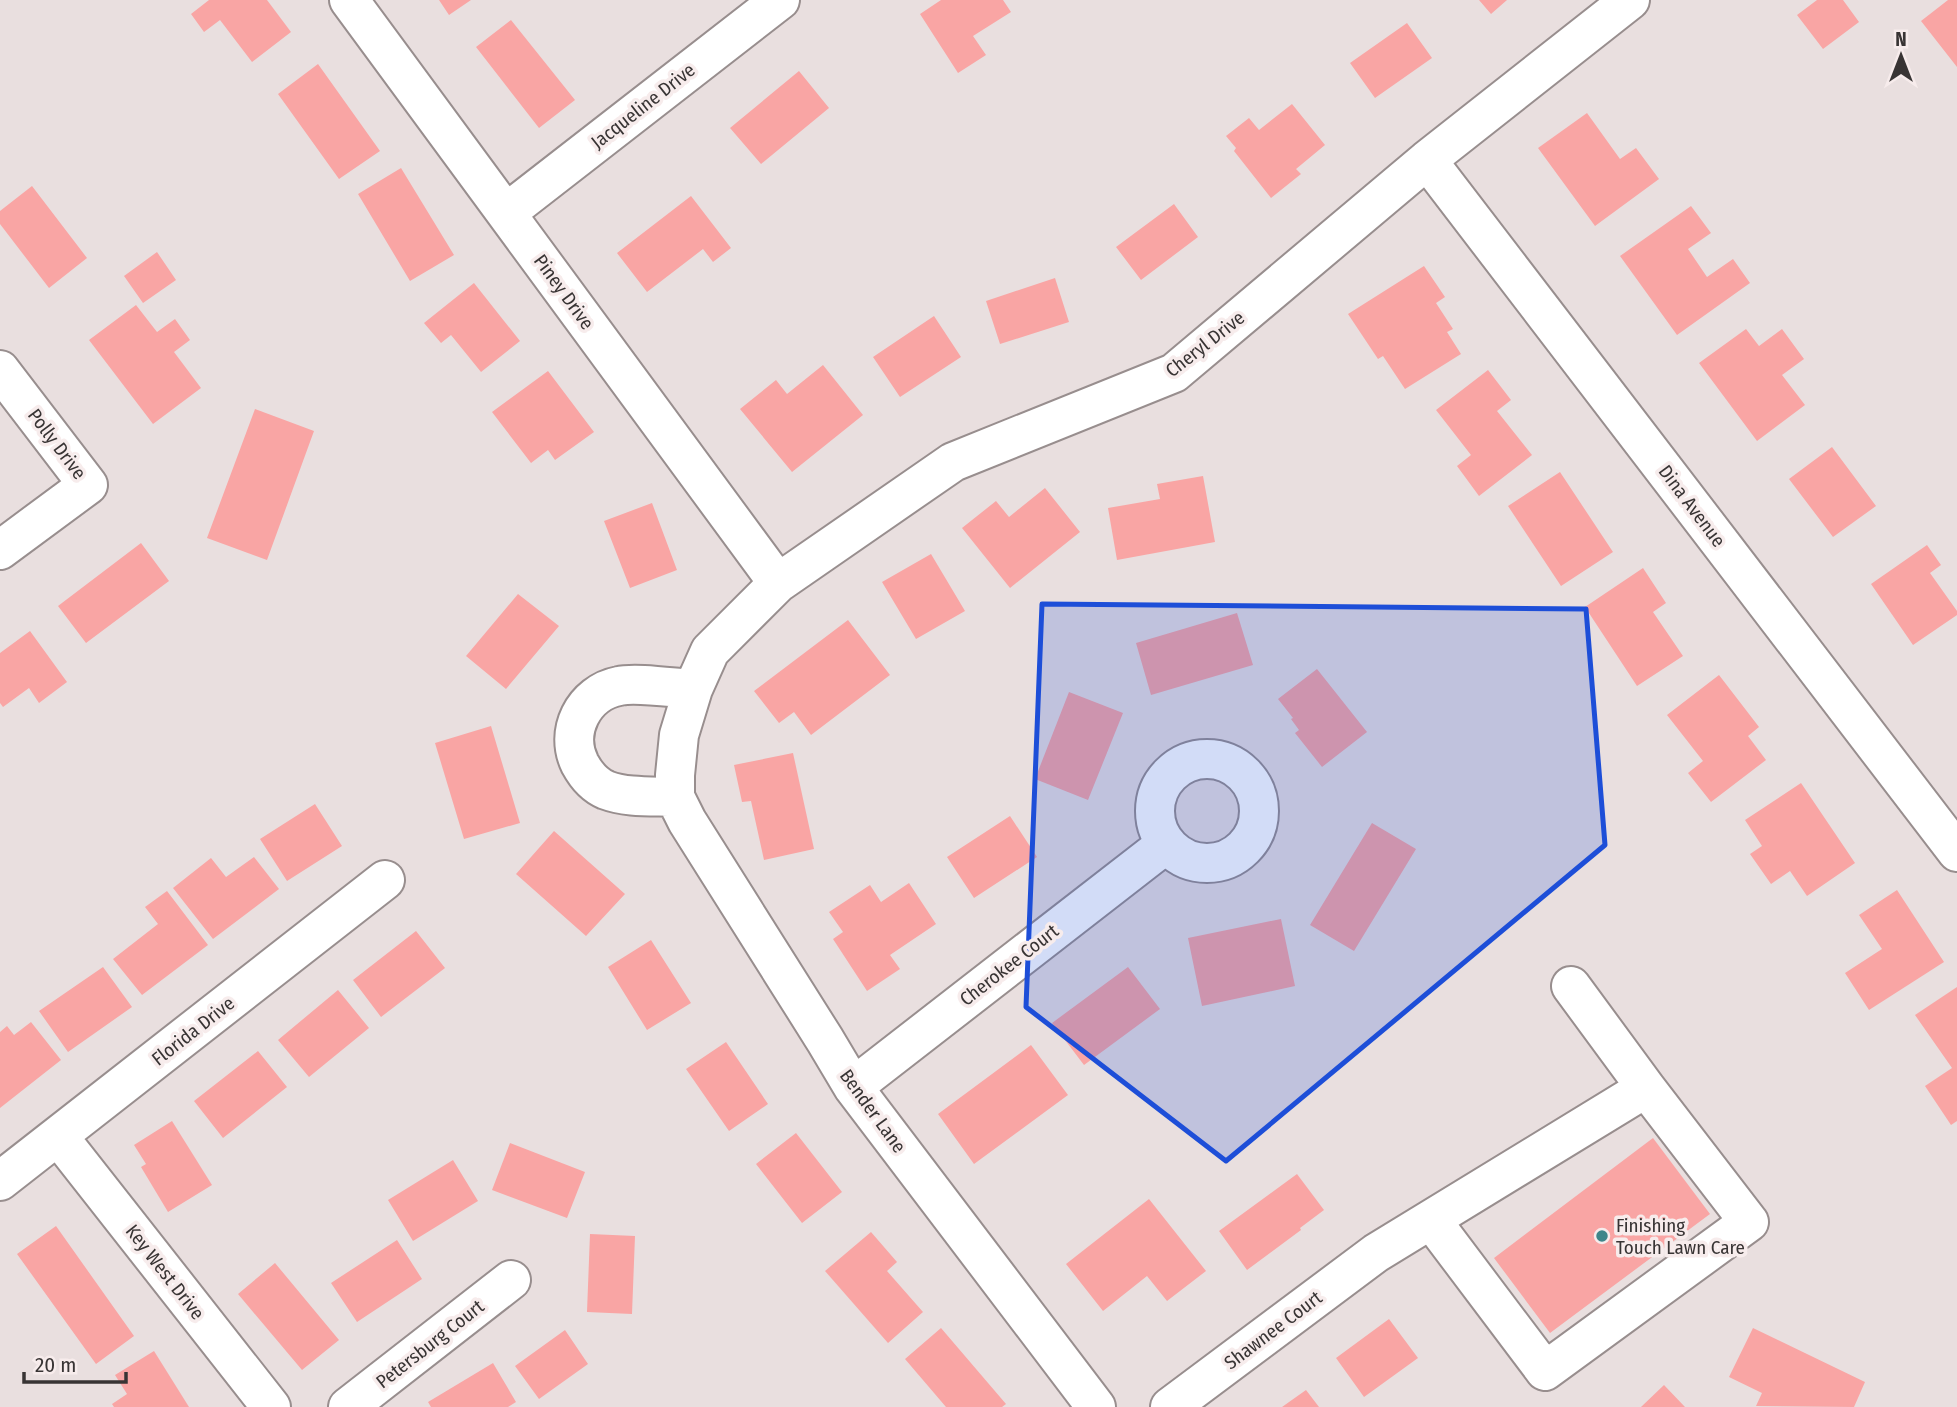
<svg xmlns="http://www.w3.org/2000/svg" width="1957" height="1407" viewBox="0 0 1957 1407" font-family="'Fira Sans Condensed',sans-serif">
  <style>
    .building { fill: #f9a5a4 }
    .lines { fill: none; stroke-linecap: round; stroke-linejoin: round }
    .minor-casing { stroke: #988e8e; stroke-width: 42 }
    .minor { stroke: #fff; stroke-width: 38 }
    .marked { fill: #1d4ed8; fill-opacity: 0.2; stroke: #1d4ed8; stroke-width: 5; stroke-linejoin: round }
    .poi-dot { fill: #3e868a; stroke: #f7ecec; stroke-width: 2.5 }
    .labels { text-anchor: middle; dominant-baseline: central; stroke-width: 7; stroke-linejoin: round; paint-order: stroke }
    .street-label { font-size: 19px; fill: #383434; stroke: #f7ecec }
    .poi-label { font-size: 19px; fill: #383434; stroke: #f7ecec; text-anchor: start }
  </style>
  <rect width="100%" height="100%" fill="#e9dfdf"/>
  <!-- building -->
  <path class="building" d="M209,0H267L291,32L252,62L220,20L204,32L191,14Z
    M439,0H471L449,15Z
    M941,0H1003L1011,12L973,36L986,55L958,73L920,14Z
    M1479,0H1507L1491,14Z
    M1817,0H1843L1859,22L1823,49L1797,15Z
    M1948,0H1957V67L1921,21Z
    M511,20L575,100L539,128L476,47Z
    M1407,23L1432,58L1375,98L1350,63Z
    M318,64L380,151L339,179L278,94Z
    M799,71L829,108L761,164L730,128Z
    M1292,104L1325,145L1296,169L1301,174L1271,198L1234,151L1236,148L1226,136L1249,118L1259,130Z
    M1587,113L1620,159L1636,148L1659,179L1595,226L1538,148Z
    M401,168L454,255L410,281L358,194Z
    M32,186L87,258L49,288L0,224V211Z
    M691,196L731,248L713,262L703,249L647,292L617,253Z
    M1174,204L1198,237L1141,280L1116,247Z
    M1691,206L1711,233L1688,249L1707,277L1733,259L1750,283L1677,335L1620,256Z
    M157,252L176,280L143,303L124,276Z
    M1424,266L1445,297L1436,303L1453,329L1447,332L1461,354L1405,389L1383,356L1378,359L1348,314Z
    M1055,278L1069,322L1000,344L986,301Z
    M474,283L520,341L481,372L451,335L441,343L424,323Z
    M136,305L157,332L175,319L190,340L174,352L201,388L153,424L89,340Z
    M934,316L961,357L900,397L873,357Z
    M1746,329L1759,346L1782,329L1804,359L1782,375L1805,405L1757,441L1699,363Z
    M823,365L863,415L792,472L740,409L776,380L787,394Z
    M1488,370L1511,400L1497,411L1532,455L1479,496L1457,466L1471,455L1436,410Z
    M548,371L594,432L555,460L548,450L531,463L492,412Z
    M255,409L314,431L267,560L207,538Z
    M1832,447L1876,506L1833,537L1789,479Z
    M1560,472L1613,552L1561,586L1508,506Z
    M1203,476L1215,542L1117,560L1108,508L1160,499L1157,484Z
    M1045,488L1080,532L1010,588L962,528L996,501L1009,517Z
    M652,503L677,570L630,588L604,521Z
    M141,543L169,581L86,643L58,606Z
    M1927,545L1941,565L1930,573L1957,611V615L1913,645L1871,584Z
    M931,554L965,611L916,639L882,582Z
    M1643,568L1666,603L1653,612L1683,656L1637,686L1585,607Z
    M518,594L559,626L506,689L466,656Z
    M1237,613L1253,665L1151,695L1136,643Z
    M848,620L890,675L811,735L794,712L779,723L754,691Z
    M30,631L67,682L39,703L29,688L3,707L0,703V653Z
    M1317,669L1367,732L1322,767L1295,733L1299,730L1291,719L1293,718L1278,699Z
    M1719,675L1759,727L1748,736L1766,760L1711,802L1688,773L1703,761L1667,715Z
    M1069,692L1123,713L1088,800L1035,779Z
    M491,726L520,823L464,839L435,743Z
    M793,753L814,849L764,860L751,801L742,802L734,765Z
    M1801,783L1855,863L1807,896L1790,871L1771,884L1750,854L1762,846L1745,820Z
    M315,804L342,846L287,881L260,839Z
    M1010,816L1037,857L974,898L947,857Z
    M1372,823L1416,849L1354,951L1310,925Z
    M554,831L625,894L586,936L516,874Z
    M254,857L279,889L213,939L173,888L211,858L226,877Z
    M909,883L936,924L890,955L900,969L867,991L833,939L843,932L829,912L870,885L881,902Z
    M1897,890L1944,962L1869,1010L1845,973L1882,949L1859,915Z
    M167,891L208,945L142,995L113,959L158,924L145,907Z
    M1281,919L1295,986L1202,1006L1188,938Z
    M416,931L445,968L381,1017L353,980Z
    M651,940L691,1003L647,1030L608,967Z
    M103,967L132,1007L68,1052L39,1011Z
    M1128,967L1160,1009L1084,1065L1052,1023Z
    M1957,987V1121L1951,1125L1925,1086L1952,1068L1915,1015Z
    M338,990L369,1028L309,1077L278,1040Z
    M31,1022L61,1060L0,1108V1032L7,1026L14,1035Z
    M726,1042L768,1104L729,1131L686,1069Z
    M1031,1045L1068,1095L974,1164L938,1114Z
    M258,1051L287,1087L223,1138L194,1101Z
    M172,1121L212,1185L168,1212L141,1167L146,1164L134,1145Z
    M796,1133L842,1192L802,1223L756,1164Z
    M1653,1138L1710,1214L1550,1333L1494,1258Z
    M510,1143L585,1172L567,1218L492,1190Z
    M453,1160L478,1201L413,1241L388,1200Z
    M1297,1174L1324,1210L1300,1228L1301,1230L1247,1270L1219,1231Z
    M1149,1199L1206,1271L1167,1301L1147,1276L1103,1311L1066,1264Z
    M56,1226L134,1336L96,1364L17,1254Z
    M871,1232L897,1262L887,1271L923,1312L888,1343L825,1271Z
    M590,1234L635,1236L632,1314L587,1312Z
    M397,1240L422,1279L357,1322L331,1283Z
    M275,1263L339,1340L302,1370L238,1294Z
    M1389,1319L1418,1358L1364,1397L1336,1358Z
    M941,1328L1006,1404L1002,1407H946L905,1359Z
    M1753,1328L1865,1382L1854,1407L1756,1406L1762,1393L1729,1377Z
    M565,1330L588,1364L539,1399L515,1366Z
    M154,1351L189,1407H114L112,1404L127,1394L115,1375Z
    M493,1363L516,1402L508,1407H431L428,1402Z
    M1664,1385L1685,1407H1641Z
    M1306,1390L1319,1407H1282Z"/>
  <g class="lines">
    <defs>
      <path id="minor" d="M349,0L778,583
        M1427,160L1957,852
        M506,213L780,0
        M0,370L88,485L0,550
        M1155 811a52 52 0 1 1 104 0a52 52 0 1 1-104 0Z
        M675,797C653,796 627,798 606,790C594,785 586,775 580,764C564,732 583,693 619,686C635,682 675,688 693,689
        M853,1087L1166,844
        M58,1136L271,1407
        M0,1181L385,880
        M1432,1221L1545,1371L1749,1222L1646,1088L1571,986
        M348,1407L511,1280
        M1096,1407L853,1087L825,1040L687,821L675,797V775L679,735L693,689L710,651L778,583L953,462L1174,373L1427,160L1630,0
        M1170,1407L1376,1253L1646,1088"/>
    </defs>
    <!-- minor casing -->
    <use href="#minor" class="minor-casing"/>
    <!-- minor -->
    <use href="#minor" class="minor"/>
  </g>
  <!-- marked area -->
  <path class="marked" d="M1042,604L1586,609L1605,845L1226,1161L1026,1007Z"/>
  <!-- markers -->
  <circle class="poi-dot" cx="1602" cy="1236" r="7"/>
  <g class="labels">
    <!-- street labels -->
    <g class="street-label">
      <text transform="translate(643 106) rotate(-38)">Jacqueline Drive</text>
      <text transform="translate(564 292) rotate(54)">Piney Drive</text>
      <text transform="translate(1205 344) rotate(-38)">Cheryl Drive</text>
      <text transform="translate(57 444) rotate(53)">Polly Drive</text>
      <text transform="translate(1692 506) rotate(53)">Dina Avenue</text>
      <text transform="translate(1009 965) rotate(-38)">Cherokee Court</text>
      <text transform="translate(193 1031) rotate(-38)">Florida Drive</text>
      <text transform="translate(873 1111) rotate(54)">Bender Lane</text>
      <text transform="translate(165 1272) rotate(52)">Key West Drive</text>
      <text transform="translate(1273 1330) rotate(-37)">Shawnee Court</text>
      <text transform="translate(430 1344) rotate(-38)">Petersburg Court</text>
    </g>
    <!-- poi labels -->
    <g class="poi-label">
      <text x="1616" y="1225">Finishing<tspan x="1616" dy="22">Touch Lawn Care</tspan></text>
    </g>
  </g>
  <!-- north arrow -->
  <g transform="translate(1901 56)" stroke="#f7ecec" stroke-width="5" paint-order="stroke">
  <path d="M0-5L12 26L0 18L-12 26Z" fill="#383434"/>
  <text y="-10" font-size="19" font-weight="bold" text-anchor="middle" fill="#383434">N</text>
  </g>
  <!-- scale -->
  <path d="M24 1372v10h102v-10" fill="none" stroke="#383434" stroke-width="3.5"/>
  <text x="35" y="1372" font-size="21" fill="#383434" stroke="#f7ecec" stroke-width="5" paint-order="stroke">20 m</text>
</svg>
